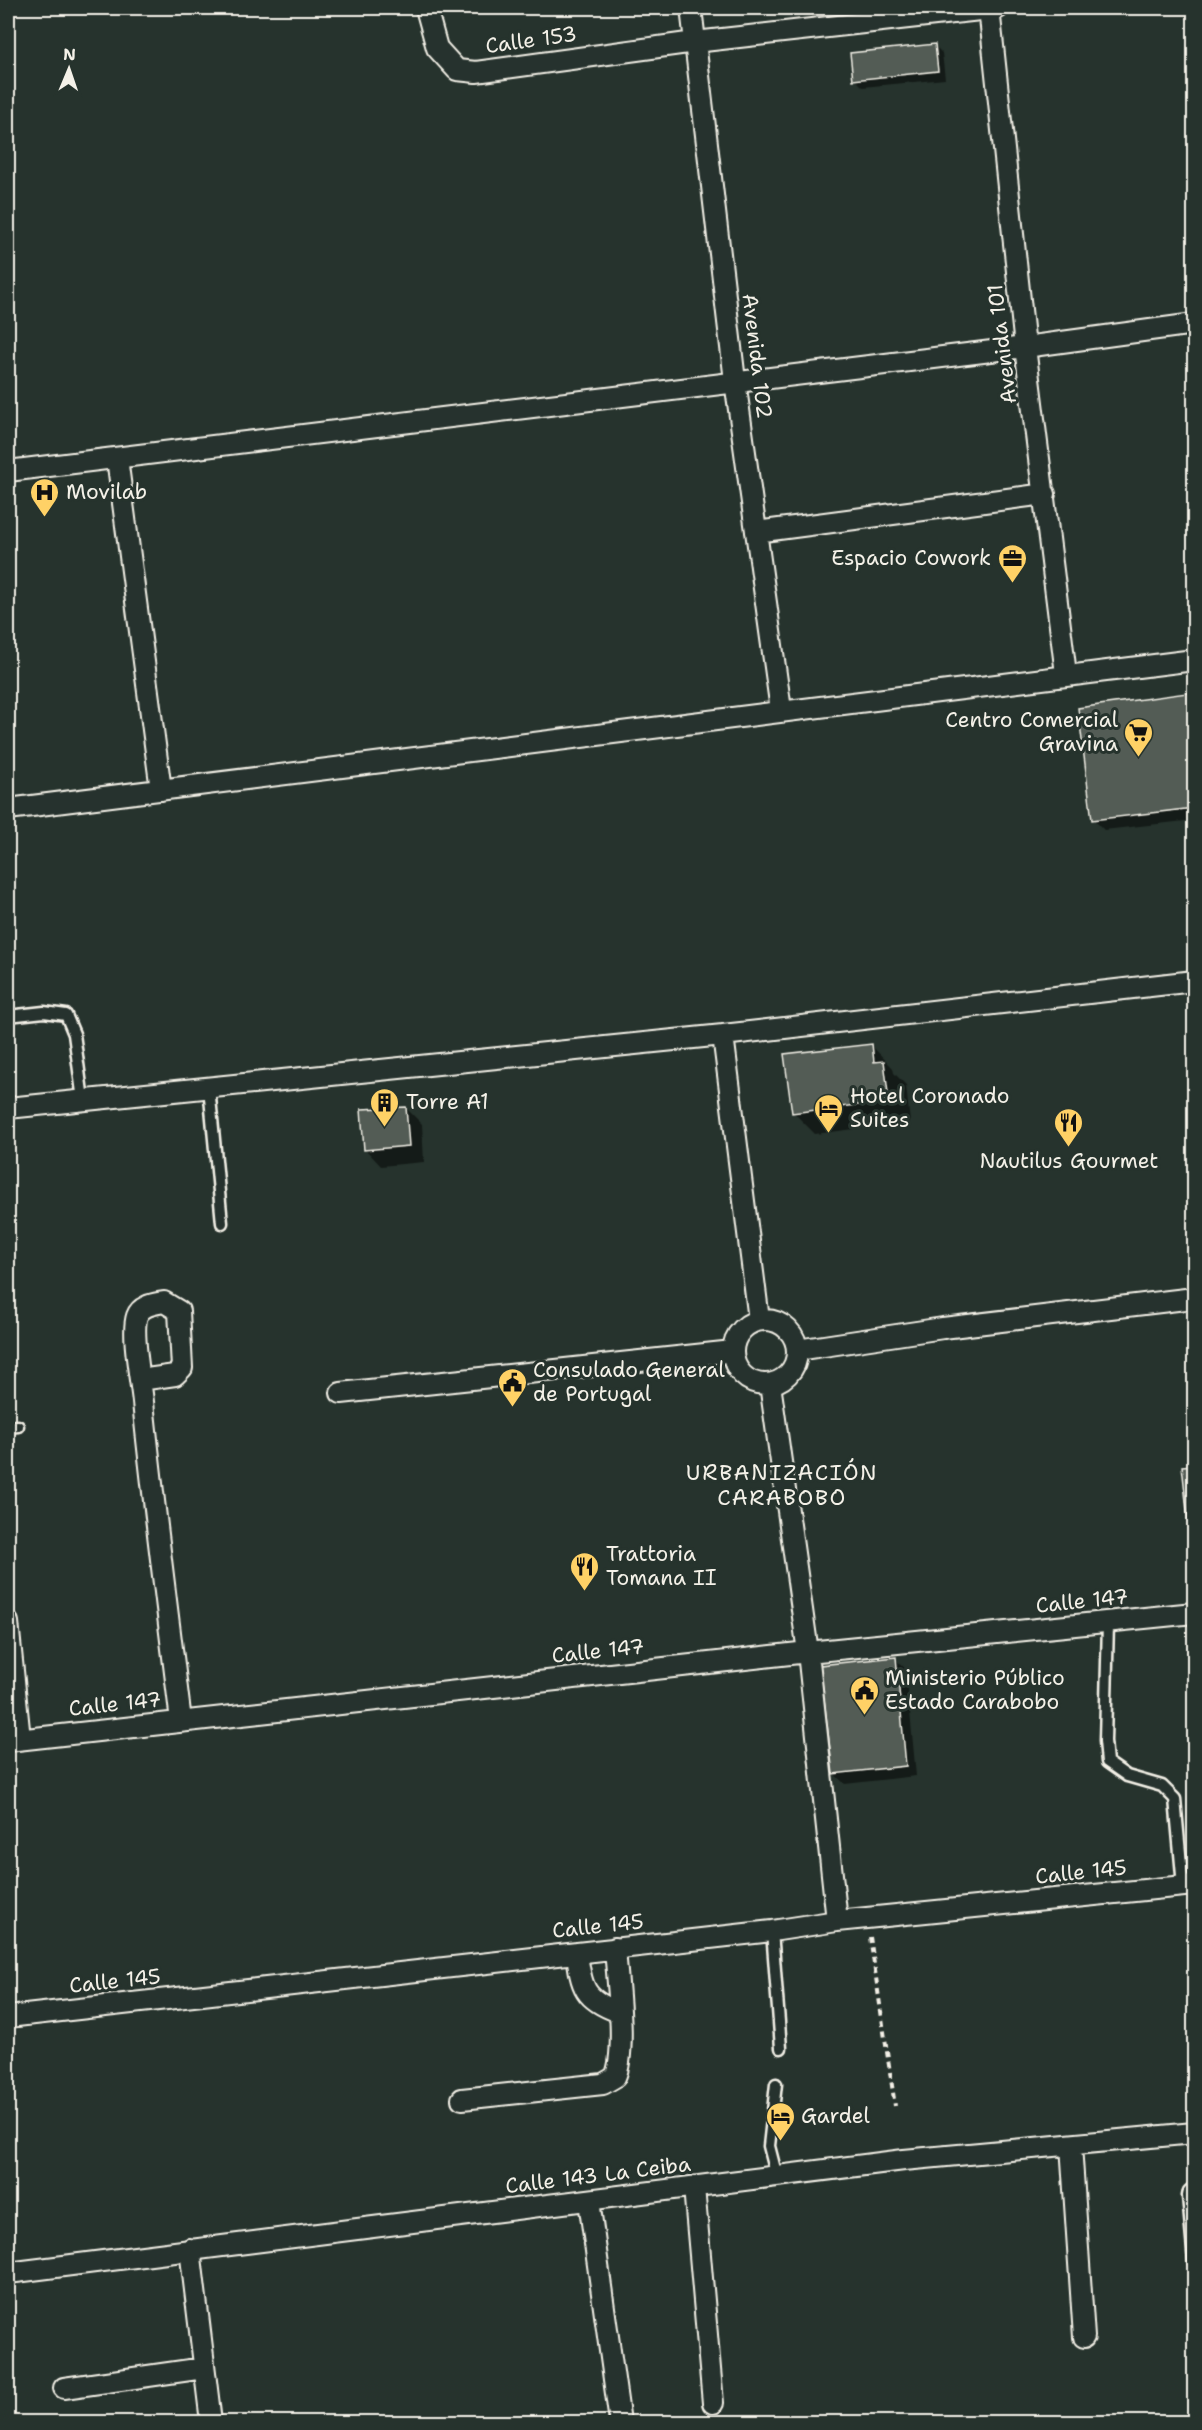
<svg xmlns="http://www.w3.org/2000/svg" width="1202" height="2430" viewBox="0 0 1202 2430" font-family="'Shantell Sans',sans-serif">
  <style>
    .shadow { fill: #0007 }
    .building { fill: #525c55; stroke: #f4f1e8; stroke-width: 1.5 }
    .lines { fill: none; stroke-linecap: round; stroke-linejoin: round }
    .service-casing { stroke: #f4f1e8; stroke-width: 15 }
    .minor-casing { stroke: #f4f1e8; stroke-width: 24 }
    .path { stroke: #f4f1e8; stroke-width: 4; stroke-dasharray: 6 4.5; stroke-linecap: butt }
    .service { stroke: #26332d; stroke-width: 10 }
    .minor { stroke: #26332d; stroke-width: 20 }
    .labels { text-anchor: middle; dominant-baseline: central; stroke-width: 6; stroke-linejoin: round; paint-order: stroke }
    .street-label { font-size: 21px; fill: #f4f1e8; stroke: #26332d }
    .poi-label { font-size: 21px; fill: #f4f1e8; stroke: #26332d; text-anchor: start }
    .neighbourhood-label { font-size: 22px; letter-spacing: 1.5px; fill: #f4f1e8; stroke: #26332d }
  </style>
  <rect width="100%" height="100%" fill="#26332d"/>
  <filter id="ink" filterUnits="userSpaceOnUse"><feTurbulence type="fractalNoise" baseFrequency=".0167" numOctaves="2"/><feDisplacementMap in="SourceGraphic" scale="12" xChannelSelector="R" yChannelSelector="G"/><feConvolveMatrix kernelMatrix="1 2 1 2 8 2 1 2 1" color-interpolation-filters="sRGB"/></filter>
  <g filter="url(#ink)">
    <!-- shadow -->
    <path class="shadow" d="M934,45L942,53L945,79L863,87L855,79Z
      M1192,336H1194V353Z
      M1194,694V820L1104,830L1094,820L1079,709Z
      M871,1045L893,1068L894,1073L906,1085L910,1122L815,1134L793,1112Z
      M406,1108L422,1124L424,1162L381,1166L366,1150Z
      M1194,1467V1559L1184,1468Z
      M895,1659L906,1669L916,1776L845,1784L834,1774Z"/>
    <!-- building -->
    <path class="building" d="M935,44L938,71L853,80L850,53Z
      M1194,692V808L1092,820L1078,708Z
      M872,1044L874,1062L884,1061L889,1101L792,1113L784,1054Z
      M406,1107L409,1146L364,1150L361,1109Z
      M1194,1465V1573L1182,1466Z
      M896,1657L906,1766L833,1774L820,1665Z"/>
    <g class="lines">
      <defs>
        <path id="service" d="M8,1016L44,1012L66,1015L74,1034L83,1100
          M209,1087L222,1223
          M8,1427L18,1426
          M1108,1623L1105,1741L1107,1762L1127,1776L1162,1786L1175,1799L1183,1886
          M772,1931L781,2048
          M776,2084L769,2146L777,2177
          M1194,2187L1189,2191L1188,2196L1194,2262"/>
        <path id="minor" d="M426,8L437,48L457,70L476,72L695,42L998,8
          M691,8L735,381L781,710
          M989,8L1025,347L1066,674
          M117,458L161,790
          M8,471L1025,347L1194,324
          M756,532L1045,494
          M8,809L1194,660
          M723,1035L1194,981
          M8,1108L723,1035L759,1320
          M733 1352a32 32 0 1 1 64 0a32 32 0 1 1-64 0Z
          M797,1350L943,1328L1194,1298
          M140,1380L175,1375L182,1368L179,1311L164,1302C154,1304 141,1305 137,1316C131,1333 141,1382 143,1402C154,1509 168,1615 181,1721
          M770,1384L808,1652L837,1921
          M341,1393L733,1351
          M8,1622L20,1739
          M8,1741L808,1652L1194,1613
          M577,1953C581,1987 584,2000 619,2012
          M8,2017L772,1931L837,1921L1194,1885
          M462,2099L603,2084L615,2077C627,2051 617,1980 615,1948
          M1071,2145L1084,2337
          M694,2187L713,2403
          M589,2201L620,2422
          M190,2249L211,2422
          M8,2273L904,2160L1194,2133
          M64,2388L204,2368"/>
      </defs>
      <!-- service casing -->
      <use href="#service" class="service-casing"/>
      <!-- minor casing -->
      <use href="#minor" class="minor-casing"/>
      <!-- path -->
      <path class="path" d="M870,1937L895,2106"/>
      <!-- service -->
      <use href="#service" class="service"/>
      <!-- minor -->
      <use href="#minor" class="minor"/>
    </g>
  </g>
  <!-- icons -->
  <defs>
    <symbol id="hospital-pin" viewBox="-11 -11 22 30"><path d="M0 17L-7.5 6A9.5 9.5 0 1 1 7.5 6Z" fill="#ffd166" stroke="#26332d"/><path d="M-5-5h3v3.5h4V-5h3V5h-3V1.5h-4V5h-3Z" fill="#111"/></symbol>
    <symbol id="office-pin" viewBox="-11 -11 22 30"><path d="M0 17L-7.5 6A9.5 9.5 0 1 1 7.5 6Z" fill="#ffd166" stroke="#26332d"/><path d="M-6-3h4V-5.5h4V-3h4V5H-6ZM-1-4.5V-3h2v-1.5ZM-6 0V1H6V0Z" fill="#111"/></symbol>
    <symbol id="supermarket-pin" viewBox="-11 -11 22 30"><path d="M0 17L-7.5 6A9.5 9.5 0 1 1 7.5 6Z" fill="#ffd166" stroke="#26332d"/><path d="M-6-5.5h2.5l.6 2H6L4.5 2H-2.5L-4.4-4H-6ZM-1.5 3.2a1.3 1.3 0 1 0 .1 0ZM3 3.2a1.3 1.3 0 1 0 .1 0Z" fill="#111"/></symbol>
    <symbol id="building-pin" viewBox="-11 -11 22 30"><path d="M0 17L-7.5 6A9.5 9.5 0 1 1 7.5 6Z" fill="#ffd166" stroke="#26332d"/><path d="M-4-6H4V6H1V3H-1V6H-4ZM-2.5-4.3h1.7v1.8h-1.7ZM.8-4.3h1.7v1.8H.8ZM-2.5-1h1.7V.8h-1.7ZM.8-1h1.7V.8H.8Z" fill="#111"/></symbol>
    <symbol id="hotel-pin" viewBox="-11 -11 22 30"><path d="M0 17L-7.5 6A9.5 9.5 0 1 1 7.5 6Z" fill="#ffd166" stroke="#26332d"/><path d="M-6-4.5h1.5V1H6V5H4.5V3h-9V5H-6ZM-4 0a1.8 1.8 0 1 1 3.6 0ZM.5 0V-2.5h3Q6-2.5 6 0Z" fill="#111"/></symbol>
    <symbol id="restaurant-pin" viewBox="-11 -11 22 30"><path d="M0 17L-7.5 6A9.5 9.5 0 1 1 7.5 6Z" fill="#ffd166" stroke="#26332d"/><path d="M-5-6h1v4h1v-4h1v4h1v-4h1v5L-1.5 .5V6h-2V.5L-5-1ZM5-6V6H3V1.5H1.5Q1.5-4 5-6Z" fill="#111"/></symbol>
    <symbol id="civic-pin" viewBox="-11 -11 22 30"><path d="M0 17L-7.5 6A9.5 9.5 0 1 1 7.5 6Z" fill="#ffd166" stroke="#26332d"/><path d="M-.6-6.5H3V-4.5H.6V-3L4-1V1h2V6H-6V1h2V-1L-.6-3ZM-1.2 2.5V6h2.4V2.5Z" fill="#111"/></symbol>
  </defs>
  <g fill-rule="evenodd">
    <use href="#hospital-pin" x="28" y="476" width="33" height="45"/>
    <use href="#office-pin" x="996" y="542" width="33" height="45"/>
    <use href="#supermarket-pin" x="1122" y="716" width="33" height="45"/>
    <use href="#building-pin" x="368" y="1086" width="33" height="45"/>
    <use href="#hotel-pin" x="812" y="1092" width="33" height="45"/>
    <use href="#restaurant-pin" x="1052" y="1106" width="33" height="45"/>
    <use href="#civic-pin" x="496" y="1366" width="33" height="45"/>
    <use href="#restaurant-pin" x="568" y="1550" width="33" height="45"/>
    <use href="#civic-pin" x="848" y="1674" width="33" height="45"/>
    <use href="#hotel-pin" x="764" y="2100" width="33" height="45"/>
  </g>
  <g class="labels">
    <!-- street labels -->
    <g class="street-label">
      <text transform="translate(531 40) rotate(-8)">Calle 153</text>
      <text transform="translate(1002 344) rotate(-97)">Avenida 101</text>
      <text transform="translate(757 356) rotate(83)">Avenida 102</text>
      <text transform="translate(1082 1601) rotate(-6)">Calle 147</text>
      <text transform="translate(598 1651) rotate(-6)">Calle 147</text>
      <text transform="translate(115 1704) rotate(-6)">Calle 147</text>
      <text transform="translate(1081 1872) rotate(-6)">Calle 145</text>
      <text transform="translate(598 1926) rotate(-6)">Calle 145</text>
      <text transform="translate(115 1981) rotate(-6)">Calle 145</text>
      <text transform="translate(598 2175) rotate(-7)">Calle 143 La Ceiba</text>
    </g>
    <!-- poi labels -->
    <g class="poi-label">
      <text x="66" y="492">Movilab</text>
      <text x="991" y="558" text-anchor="end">Espacio Cowork</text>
      <text x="1118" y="720" text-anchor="end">Centro Comercial<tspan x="1118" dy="24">Gravina</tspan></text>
      <text x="850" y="1096">Hotel Coronado<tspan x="850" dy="24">Suites</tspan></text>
      <text x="406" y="1102">Torre A1</text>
      <text x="1069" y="1161" text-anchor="middle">Nautilus Gourmet</text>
      <text x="533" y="1370">Consulado General<tspan x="533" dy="24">de Portugal</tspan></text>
      <text x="606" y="1554">Trattoria<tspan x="606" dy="24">Tomana II</tspan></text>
      <text x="885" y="1678">Ministerio Público<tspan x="885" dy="24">Estado Carabobo</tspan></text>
      <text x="801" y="2116">Gardel</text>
    </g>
    <!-- neighbourhood labels -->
    <g class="neighbourhood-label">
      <text x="782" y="1472">URBANIZACIÓN<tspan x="782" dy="25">CARABOBO</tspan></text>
    </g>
  </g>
  <!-- margin -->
  <rect width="1202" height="2430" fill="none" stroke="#26332d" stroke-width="30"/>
  <rect x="15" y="15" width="1172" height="2400" fill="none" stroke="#f4f1e8" stroke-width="2" filter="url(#ink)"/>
  <!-- north arrow -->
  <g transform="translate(69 69) rotate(2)" stroke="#26332d" stroke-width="4.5" paint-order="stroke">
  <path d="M0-4.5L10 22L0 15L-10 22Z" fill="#f4f1e8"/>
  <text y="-9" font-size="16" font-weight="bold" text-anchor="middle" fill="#f4f1e8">N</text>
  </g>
</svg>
